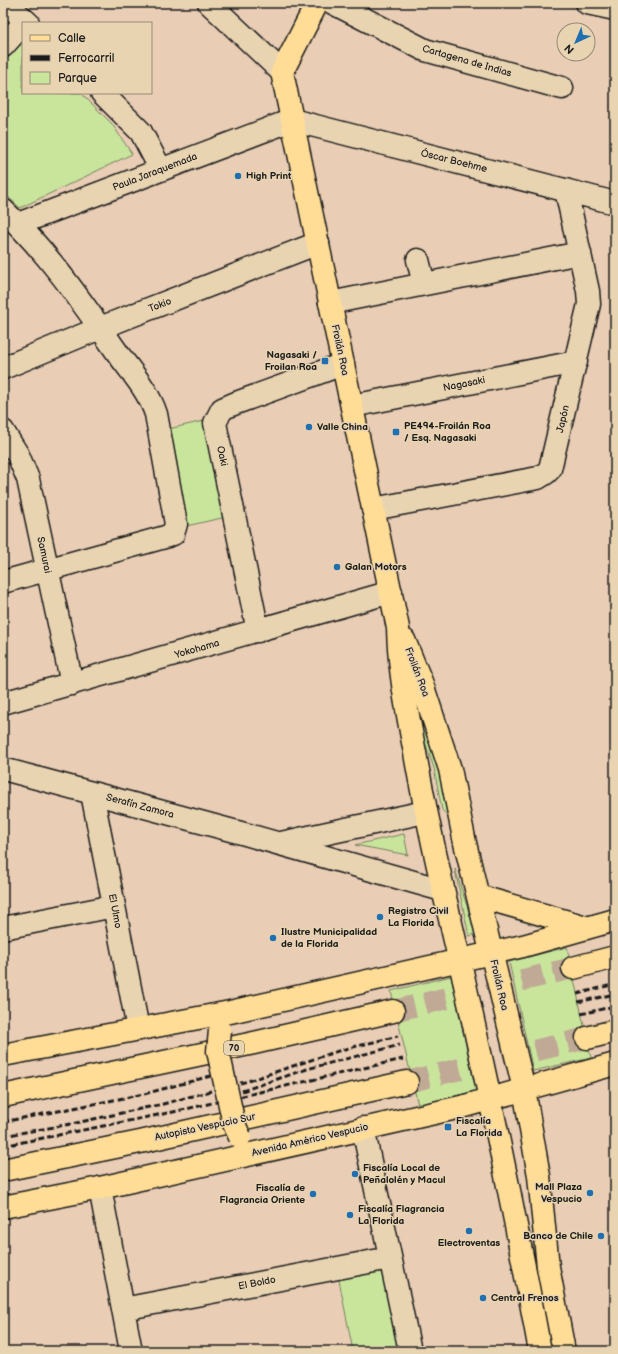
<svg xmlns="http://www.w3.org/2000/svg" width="618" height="1354" viewBox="0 0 618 1354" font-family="'Balsamiq Sans',sans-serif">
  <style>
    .green { fill: #c9e59c; stroke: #72805c }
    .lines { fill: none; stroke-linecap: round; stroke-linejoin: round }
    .highway-tunnel { stroke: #c0aa96; stroke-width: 22; stroke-dasharray: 22 11; stroke-linecap: butt }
    .minor-casing { stroke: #1c1c1c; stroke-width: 25 }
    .major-casing { stroke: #1c1c1c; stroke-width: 25 }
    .highway-casing { stroke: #1c1c1c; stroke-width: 25 }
    .minor { stroke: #e9d4b2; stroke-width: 22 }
    .major { stroke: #ffdd96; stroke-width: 22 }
    .highway { stroke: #ffdd96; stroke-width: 22 }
    .rail { stroke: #1c1c1c; stroke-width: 3; stroke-dasharray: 6 3; stroke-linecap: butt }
    .major-bridge-casing { stroke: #1c1c1c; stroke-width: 25; stroke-linecap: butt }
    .major-bridge { stroke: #ffdd96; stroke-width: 22 }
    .poi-dot { fill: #1f6fb2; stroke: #e9d4b2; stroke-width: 1.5 }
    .labels { text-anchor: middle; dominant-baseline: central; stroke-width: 3; stroke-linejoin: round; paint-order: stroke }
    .shield { fill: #e9d4b2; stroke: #5a5349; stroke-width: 1 }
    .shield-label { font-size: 9px; font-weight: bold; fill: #1c1c1c }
    .street-label { font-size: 10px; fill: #1c1c1c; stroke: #e9d4b2 }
    .poi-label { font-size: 10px; font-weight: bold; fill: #1c1c1c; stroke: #e9d4b2; text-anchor: start }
  </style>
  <rect width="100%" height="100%" fill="#e9cdb5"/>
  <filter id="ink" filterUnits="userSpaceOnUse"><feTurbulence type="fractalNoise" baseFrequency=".025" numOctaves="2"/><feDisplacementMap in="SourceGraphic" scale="8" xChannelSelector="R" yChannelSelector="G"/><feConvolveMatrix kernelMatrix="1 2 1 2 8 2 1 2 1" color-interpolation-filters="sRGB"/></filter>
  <g filter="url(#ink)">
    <!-- green -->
    <path class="green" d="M23,34V93H81L112,124L132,154L20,208L3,192V57Z
      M204,421L226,517L186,526L164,430Z
      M403,652L422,702L452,820L442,810L434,768L417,719Z
      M404,834L408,855L355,845Z
      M455,869L476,934L469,936L455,870Z
      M567,947L591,1058L533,1071L509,962Z
      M451,976L476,1091L418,1105L391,991Z
      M384,1266L403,1351H353L338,1275Z"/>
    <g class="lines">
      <!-- highway-tunnel -->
      <path class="highway-tunnel" d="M393,1011L573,968
        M407,1082L587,1038"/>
      <defs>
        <path id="minor" d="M6,3L28,23
          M209,3L282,72
          M333,3L425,50L562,88
          M587,3L615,9
          M3,46L23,24
          M102,93L141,132L161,170
          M3,210C48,252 84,305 119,355C132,373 149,392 156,414L176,524L173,534L165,537L3,582
          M18,224L292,120L615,203
          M418,260L424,284
          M330,303L580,253
          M3,368L100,328L318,243
          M352,406L576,362
          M3,431L18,455L28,479L72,684
          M373,509L538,478L546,473L550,469L589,304L588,291L566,190
          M258,631L215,423L222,409L236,403L343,364
          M3,703L391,592
          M3,769L245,834L442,890
          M92,793L138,1029
          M281,843L425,812
          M3,928L114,906
          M363,1128L410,1351
          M100,1188L131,1351
          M123,1309L390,1258"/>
        <path id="major" d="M317,3L282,72L398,628C399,670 407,711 415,753C426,817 441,881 456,945C487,1080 515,1215 540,1351
          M404,640L422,684L450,769L465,843L524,1089L539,1176L548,1267L564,1351
          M478,896L586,927
          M3,1055L230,1012L523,946L615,920
          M3,1207L100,1188L461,1107L615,1064"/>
        <path id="highway" d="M573,968L615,957
          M587,1038L615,1031
          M3,1096L254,1043L393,1011
          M3,1170L140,1142L407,1082"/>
      </defs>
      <!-- minor casing -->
      <use href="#minor" class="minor-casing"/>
      <!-- major casing -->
      <use href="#major" class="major-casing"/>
      <!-- highway casing -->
      <use href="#highway" class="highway-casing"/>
      <!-- minor -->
      <use href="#minor" class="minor"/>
      <!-- major -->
      <use href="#major" class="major"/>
      <!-- highway -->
      <use href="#highway" class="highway"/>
      <!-- rail -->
      <path class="rail" d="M577,994L615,984
        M578,1002L615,994
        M581,1014L615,1006
        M242,1091L307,1069L400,1045
        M3,1122L144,1094L233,1070
        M3,1136L71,1124L163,1104L248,1081L341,1050L398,1036
        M3,1146L173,1112L403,1059"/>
      <defs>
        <path id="major-bridge" d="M220,1031L218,1051L234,1124L240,1137"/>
      </defs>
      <!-- major-bridge casing -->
      <use href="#major-bridge" class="major-bridge-casing"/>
      <!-- major-bridge -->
      <use href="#major-bridge" class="major-bridge"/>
    </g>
  </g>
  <!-- markers -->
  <g class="poi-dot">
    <circle cx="238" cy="176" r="4"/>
    <rect x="321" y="357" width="8" height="8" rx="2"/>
    <circle cx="309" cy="427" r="4"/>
    <rect x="392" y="428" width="8" height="8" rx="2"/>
    <circle cx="337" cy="567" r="4"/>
    <circle cx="380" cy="917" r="4"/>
    <circle cx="273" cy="938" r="4"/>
    <rect x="444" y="1123" width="8" height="8" rx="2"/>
    <circle cx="355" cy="1174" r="4"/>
    <circle cx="590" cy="1193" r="4"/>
    <circle cx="313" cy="1194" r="4"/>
    <circle cx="350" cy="1215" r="4"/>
    <circle cx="469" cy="1231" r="4"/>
    <circle cx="601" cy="1236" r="4"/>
    <circle cx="483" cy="1298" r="4"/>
  </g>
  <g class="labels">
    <!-- shield labels -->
    <rect class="shield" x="224" y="1041" width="20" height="14" rx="3"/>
    <g class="shield-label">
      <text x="234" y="1048">70</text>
    </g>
    <!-- street labels -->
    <g class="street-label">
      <text transform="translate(467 61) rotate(16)">Cartagena de Indias</text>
      <text transform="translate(454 161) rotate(14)">Óscar Boehme</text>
      <text transform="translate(155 172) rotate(-21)">Paula Jaraquemada</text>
      <text transform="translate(160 305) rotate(-21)">Tokio</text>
      <text transform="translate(340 350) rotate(78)">Froilán Roa</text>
      <text transform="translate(464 384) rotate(-11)">Nagasaki</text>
      <text transform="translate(563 419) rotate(-77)">Japón</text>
      <text transform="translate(222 456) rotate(78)">Oaki</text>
      <text transform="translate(44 555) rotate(78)">Samurai</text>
      <text transform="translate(197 649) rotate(-16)">Yokohama</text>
      <text transform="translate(417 672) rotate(69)">Froilán Roa</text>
      <text transform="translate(140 806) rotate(15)">Serafín Zamora</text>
      <text transform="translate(115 911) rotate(79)">El Ulmo</text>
      <text transform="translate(499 985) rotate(77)">Froilán Roa</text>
      <text transform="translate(205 1127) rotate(-12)">Autopista Vespucio Sur</text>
      <text transform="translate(310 1140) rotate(-13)">Avenida Américo Vespucio</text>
      <text transform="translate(257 1283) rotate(-11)">El Boldo</text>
    </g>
    <!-- poi labels -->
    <g class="poi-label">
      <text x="246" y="176">High Print</text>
      <text x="317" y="355" text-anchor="end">Nagasaki /<tspan x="317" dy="12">Froilan Roa</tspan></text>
      <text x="404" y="426">PE494-Froilán Roa<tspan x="404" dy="12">/ Esq. Nagasaki</tspan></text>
      <text x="317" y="427">Valle China</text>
      <text x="345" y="567">Galan Motors</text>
      <text x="388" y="911">Registro Civil<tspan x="388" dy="12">La Florida</tspan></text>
      <text x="281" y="932">Ilustre Municipalidad<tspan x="281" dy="12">de la Florida</tspan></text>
      <text x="456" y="1121">Fiscalía<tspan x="456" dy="12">La Florida</tspan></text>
      <text x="363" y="1168">Fiscalía Local de<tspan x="363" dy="12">Peñalolén y Macul</tspan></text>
      <text x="582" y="1187" text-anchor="end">Mall Plaza<tspan x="582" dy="12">Vespucio</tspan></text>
      <text x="305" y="1188" text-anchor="end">Fiscalía de<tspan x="305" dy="12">Flagrancia Oriente</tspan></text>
      <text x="358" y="1209">Fiscalía Flagrancia<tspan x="358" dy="12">La Florida</tspan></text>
      <text x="593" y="1236" text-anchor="end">Banco de Chile</text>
      <text x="469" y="1243" text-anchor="middle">Electroventas</text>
      <text x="491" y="1298">Central Frenos</text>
    </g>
  </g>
  <!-- margin -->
  <rect width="618" height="1354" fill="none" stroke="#e9d4b2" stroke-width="16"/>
  <rect x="8" y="8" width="602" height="1338" fill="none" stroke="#1c1c1c" stroke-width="1.5" filter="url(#ink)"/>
  <!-- legend -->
  <rect x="22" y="22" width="130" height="72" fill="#e9d4b2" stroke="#978a76"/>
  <rect x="30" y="35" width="20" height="6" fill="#ffdd96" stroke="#978a76"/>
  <text x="58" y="42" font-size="12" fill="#1c1c1c">Calle</text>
  <rect x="30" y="55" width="20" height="6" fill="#1c1c1c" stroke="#978a76"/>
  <text x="58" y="62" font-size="12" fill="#1c1c1c">Ferrocarril</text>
  <rect x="30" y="72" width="20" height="12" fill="#c9e59c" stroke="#978a76"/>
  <text x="58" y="82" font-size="12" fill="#1c1c1c">Parque</text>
  <!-- north arrow -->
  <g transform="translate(576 42) rotate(224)"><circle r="19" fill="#e9d4b2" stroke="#978a76"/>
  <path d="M0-3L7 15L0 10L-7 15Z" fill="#1f6fb2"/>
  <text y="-6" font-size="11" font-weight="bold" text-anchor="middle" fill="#1c1c1c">N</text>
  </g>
</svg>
